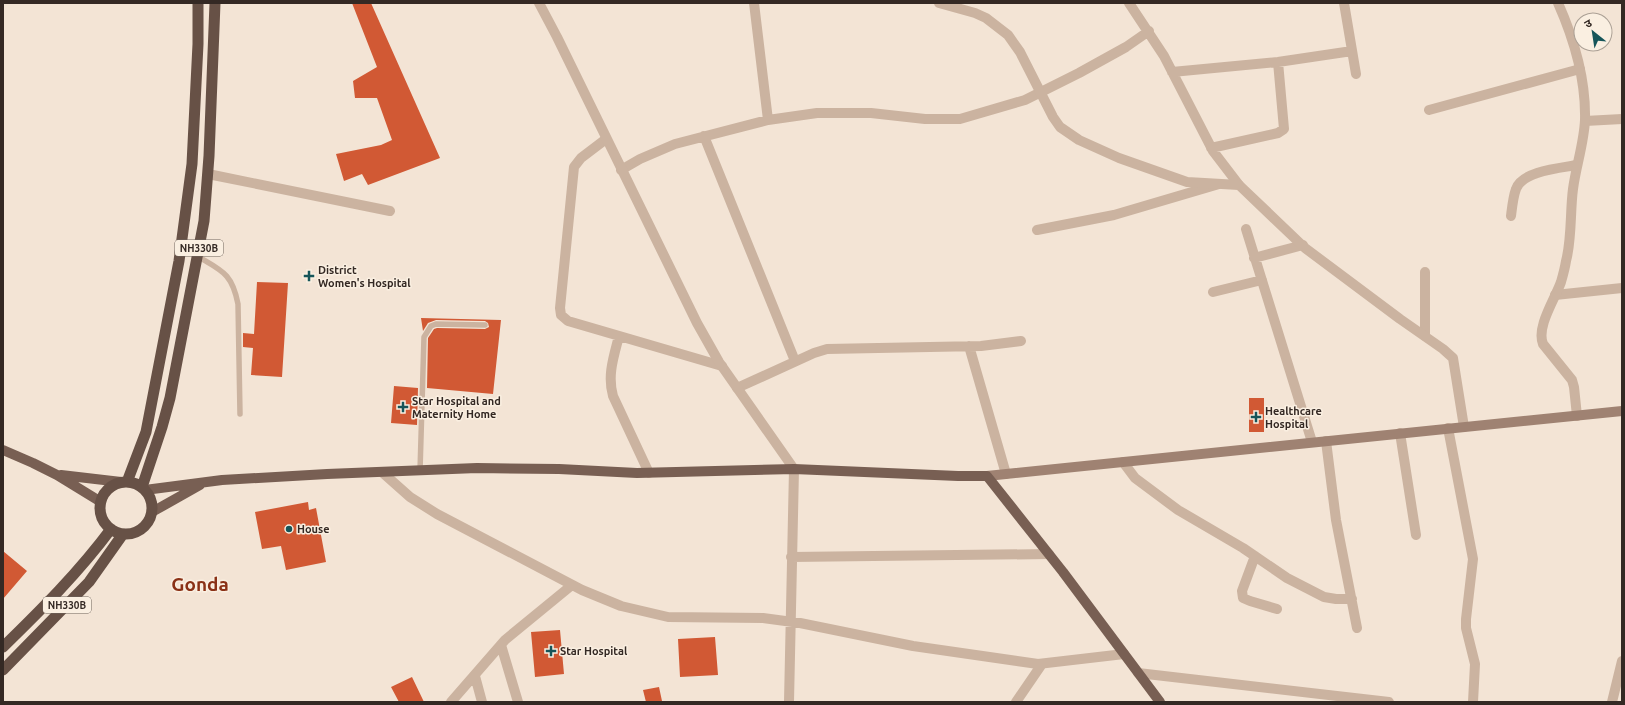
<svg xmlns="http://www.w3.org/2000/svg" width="1625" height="705" viewBox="0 0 1625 705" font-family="Ubuntu,'Noto Sans Devanagari',sans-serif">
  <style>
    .building { fill: #d15934 }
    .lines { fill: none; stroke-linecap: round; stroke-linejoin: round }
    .service { stroke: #cbb3a0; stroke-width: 5.5 }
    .minor { stroke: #cbb3a0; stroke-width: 10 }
    .tertiary { stroke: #cbb3a0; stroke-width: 10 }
    .secondary { stroke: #9f8272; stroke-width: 10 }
    .primary { stroke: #785f53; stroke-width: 10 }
    .trunk { stroke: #675146; stroke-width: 11 }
    .poi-dot { fill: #165559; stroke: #faefe1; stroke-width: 1.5 }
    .labels { text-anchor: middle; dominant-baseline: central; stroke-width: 3; stroke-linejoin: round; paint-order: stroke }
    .shield { fill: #faefe1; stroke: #6f645d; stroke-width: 1 }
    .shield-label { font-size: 10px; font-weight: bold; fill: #342924 }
    .poi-label { font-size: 11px; font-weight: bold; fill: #342924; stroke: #faefe1; text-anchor: start }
    .town-label { font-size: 19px; font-weight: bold; fill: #8a3116; stroke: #faefe1 }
  </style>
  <rect width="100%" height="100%" fill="#f3e4d5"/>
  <!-- building -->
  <path class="building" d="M352,3H371L440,158L368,185L362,174L344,181L336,154L381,145L392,140L377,98H355L353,81L377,67Z
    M257,282L288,283L282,377L251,375L253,348L243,347V333L254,334Z
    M421,318L501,320L493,394L427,388L428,338L434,329L437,328L485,329L489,327L488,323L485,321L436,320L428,323L423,331Z
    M394,386L418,388L417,425L391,423Z
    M1249,398H1264V432H1249Z
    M308,502L309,510L316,508L326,562L286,570L281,546L262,549L255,512Z
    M3,551L27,571L3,599Z
    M560,630L564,674L535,677L531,632Z
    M715,637L718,675L680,677L678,639Z
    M412,677L424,702H399L391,687Z
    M659,687L662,701L646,702L643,690Z"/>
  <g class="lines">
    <!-- service -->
    <path class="service" d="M197,256C222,271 232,273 238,304L240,414
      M420,471L424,337L431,326L436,324L485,325"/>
    <!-- minor -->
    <path class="minor" d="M754,3L768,120
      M1129,3L1164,56L1213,151L1239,185
      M1344,3L1356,74
      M1172,72L1278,62L1352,51
      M1429,110L1580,69
      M1585,121L1622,119
      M704,136L795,361
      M606,139L581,158L574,167L560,308L561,315L568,321L722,366
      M1211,148L1278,133L1284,129L1278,62
      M621,170L640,159L675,144L768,120L817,113H871L925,119H960L1025,100L1079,73L1126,47L1149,31
      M208,174L390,211
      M1511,216C1512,208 1513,197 1516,189C1522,171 1561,168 1577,165
      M1246,229L1312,442
      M1037,230L1114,215L1219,184
      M1254,258L1303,245
      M1213,292L1262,280
      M1555,295L1622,288
      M619,336C614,356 607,375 613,396L649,473
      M1425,336V272
      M969,346L1006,474
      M737,388L814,353L827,349L981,346L1021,341
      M1448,428L1473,559L1466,619V628L1475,664L1473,702
      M1400,433L1416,535
      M1326,441L1336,520L1357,628
      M1123,462L1135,478L1178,510L1243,548L1287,578L1324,597L1336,599H1352
      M383,473L410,497L437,514L582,590L621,606L668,617L763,618L800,623L913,646L1038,664L1124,654
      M1255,556L1242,591L1243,598L1250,601L1277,609
      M791,557L1049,554
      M501,645L518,702
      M1138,673L1389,702
      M475,676L482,702
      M451,702L505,640L572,585
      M789,702L794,469
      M1016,702L1042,664
      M1612,702L1622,661"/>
    <!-- tertiary -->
    <path class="tertiary" d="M539,3L557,37L697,323L719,362L794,469
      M939,3L975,13L986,18L1008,35L1020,52L1053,117L1060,127L1079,140L1119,158L1187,182L1239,185L1305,248L1400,319L1443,349L1453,358L1464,427
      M1558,3C1574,39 1586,80 1585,120C1584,143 1576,166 1573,189C1570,211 1572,239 1566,261C1565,268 1563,275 1561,282C1555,299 1536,327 1543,344L1572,380L1574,387L1577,416"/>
    <!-- secondary -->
    <path class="secondary" d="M987,476L1622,411"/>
    <!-- primary -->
    <path class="primary" d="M3,450L33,463L57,475L101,502
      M61,475L121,482
      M145,490L222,480L327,474L477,468L559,469L637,473L794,469L958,476H987L1063,572L1160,702
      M152,512L200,485"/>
    <!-- trunk -->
    <path class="trunk" d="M100 508a26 26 0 1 1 52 0a26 26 0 1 1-52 0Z
      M127,482L146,432L179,261L192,164L198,44V3
      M142,487L162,427L170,398L204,221L209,156L215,3
      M3,647C41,610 79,572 111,529
      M3,670L89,582L123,534"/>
  </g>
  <!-- markers -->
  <g class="poi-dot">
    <path d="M307 270h4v4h4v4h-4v4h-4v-4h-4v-4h4z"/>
    <path d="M401 401h4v4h4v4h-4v4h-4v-4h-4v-4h4z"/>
    <path d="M1254 411h4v4h4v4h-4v4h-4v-4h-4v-4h4z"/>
    <circle cx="289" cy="529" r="4"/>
    <path d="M549 645h4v4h4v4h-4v4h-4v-4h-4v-4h4z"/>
  </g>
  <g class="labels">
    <!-- shield labels -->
    <g class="shield">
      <rect x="175" y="240" width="48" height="16" rx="3"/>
      <rect x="43" y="597" width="48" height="16" rx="3"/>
    </g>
    <g class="shield-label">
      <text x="199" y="248">NH330B</text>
      <text x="67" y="605">NH330B</text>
    </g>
    <!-- poi labels -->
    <g class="poi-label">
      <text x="318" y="270">District<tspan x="318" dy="13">Women's Hospital</tspan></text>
      <text x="412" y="401">Star Hospital and<tspan x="412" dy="13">Maternity Home</tspan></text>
      <text x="1265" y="411">Healthcare<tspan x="1265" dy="13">Hospital</tspan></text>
      <text x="297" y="529">House</text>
      <text x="560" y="651">Star Hospital</text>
    </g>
    <!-- town labels -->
    <g class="town-label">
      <text x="200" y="584">Gonda</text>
    </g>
  </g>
  <!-- border -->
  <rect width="1625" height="705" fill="none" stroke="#342924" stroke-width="8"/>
  <!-- north arrow -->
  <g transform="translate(1593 32) rotate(330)"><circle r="19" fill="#faefe1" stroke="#aba095"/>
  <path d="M0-3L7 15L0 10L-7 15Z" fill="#165559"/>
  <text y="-6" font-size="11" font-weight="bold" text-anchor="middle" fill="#342924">उ</text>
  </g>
</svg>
